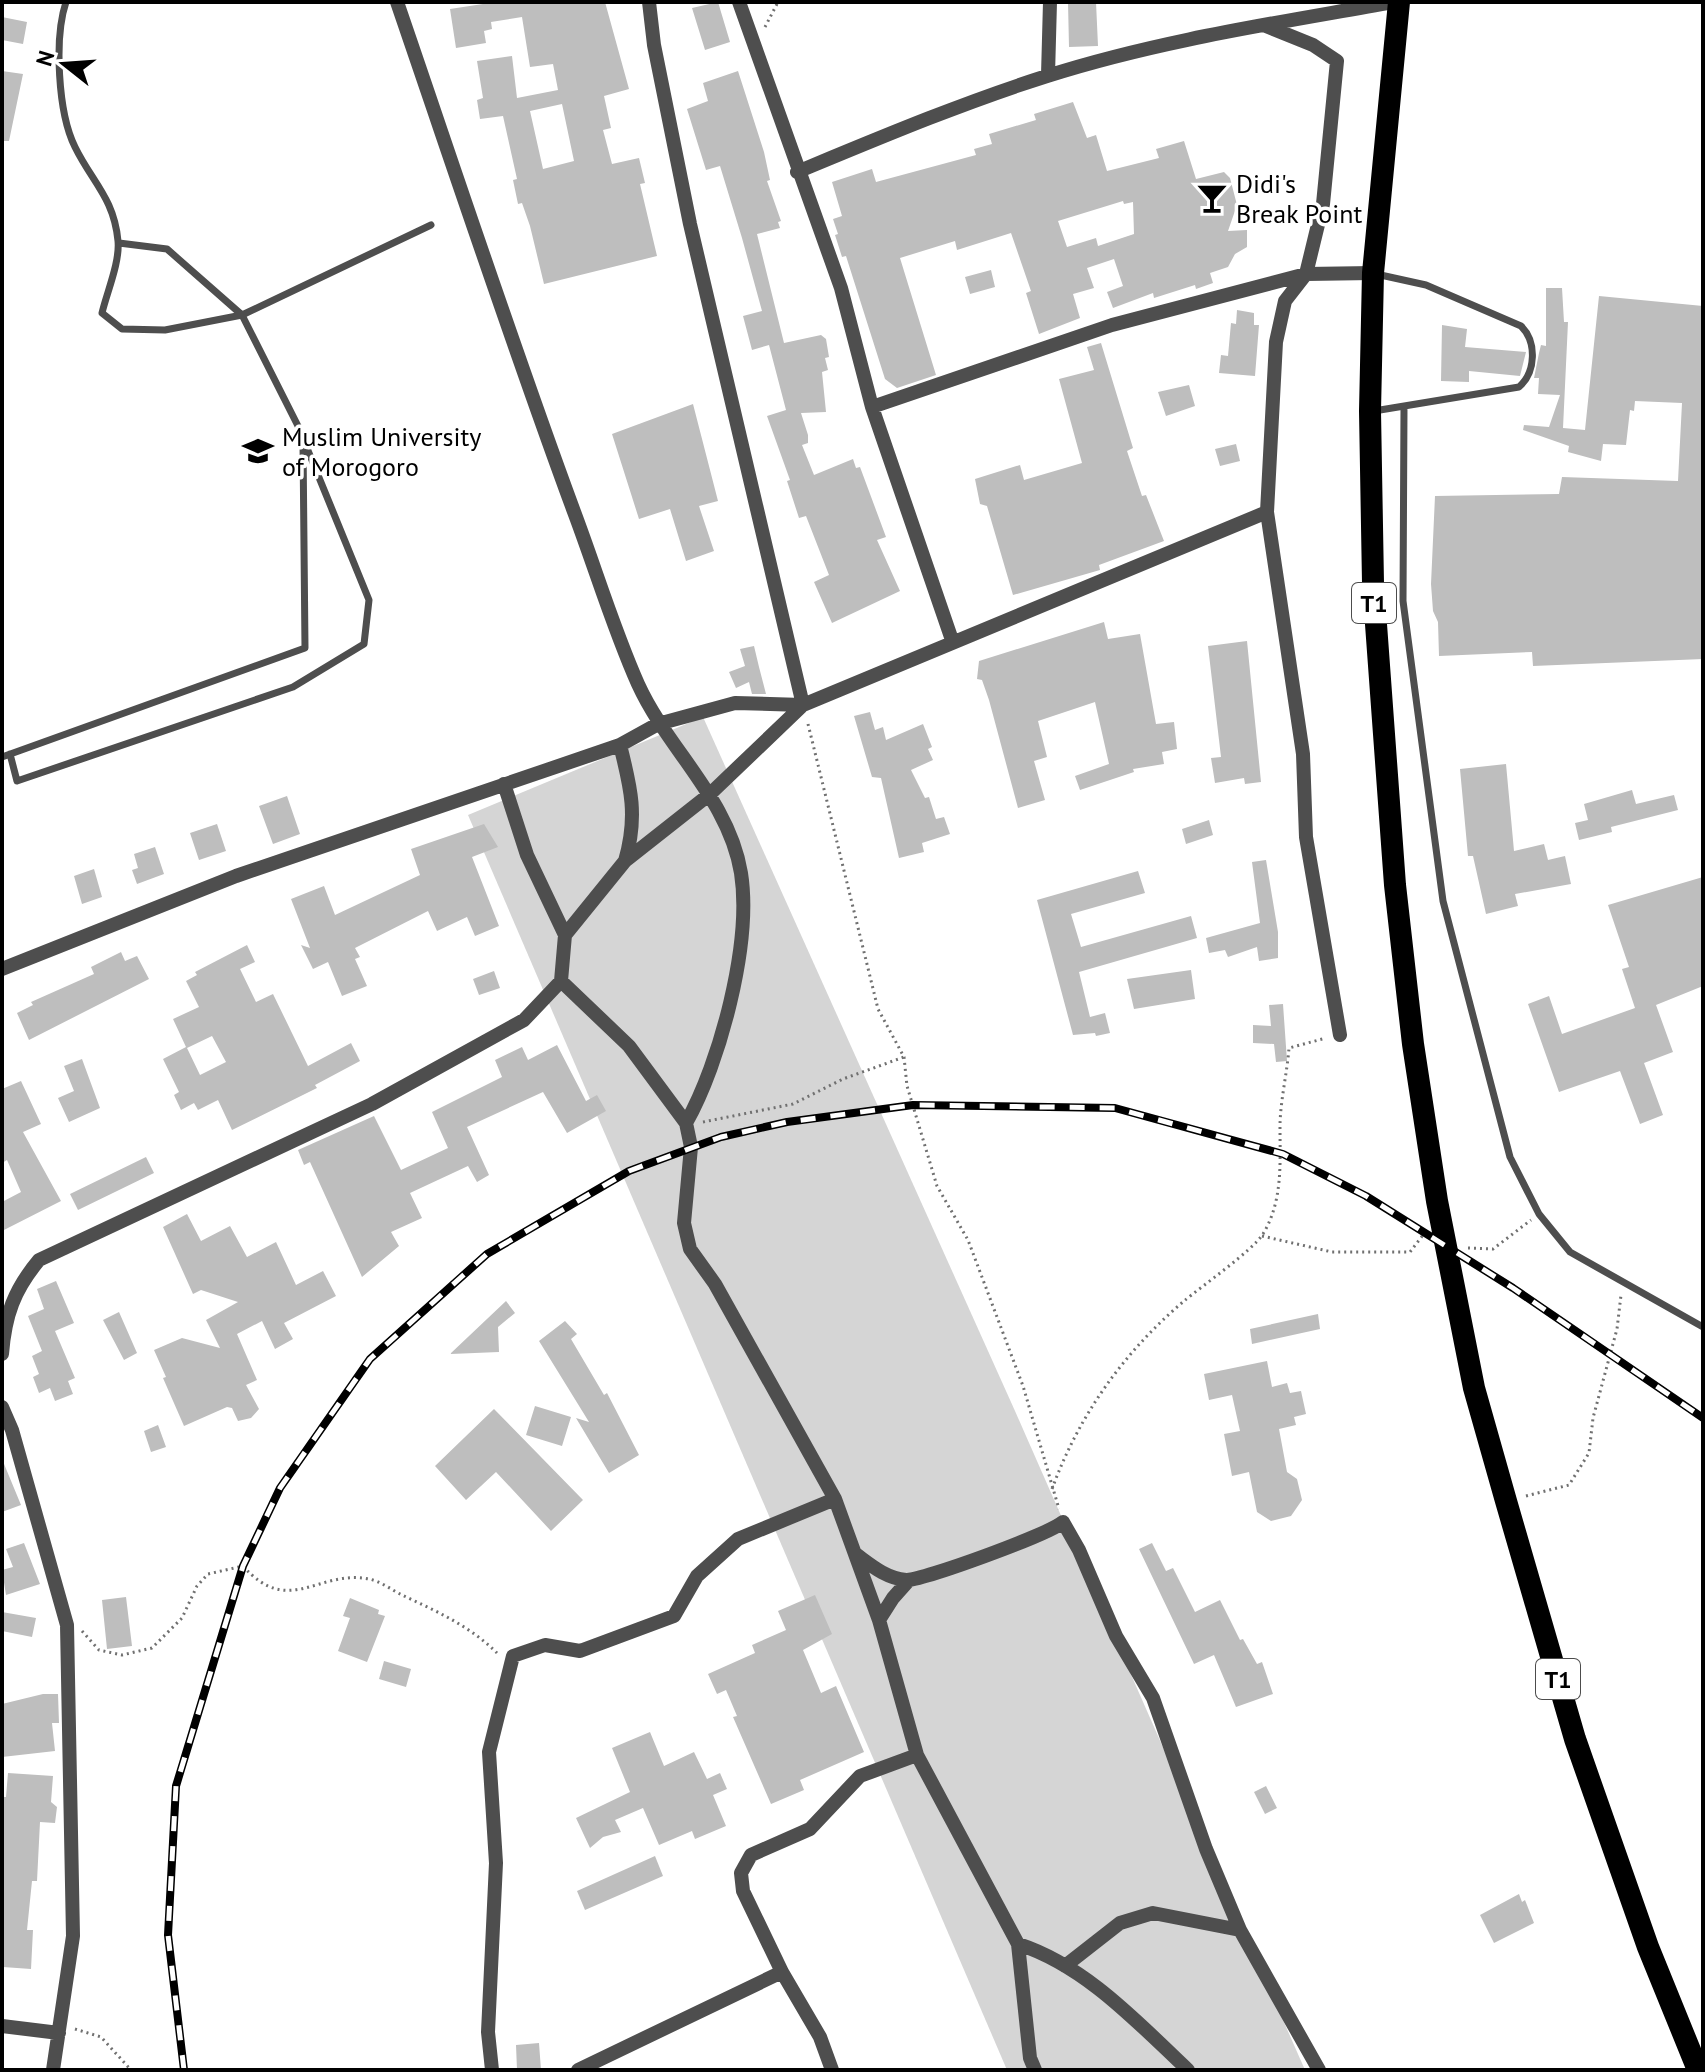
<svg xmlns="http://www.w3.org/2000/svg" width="1705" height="2072" viewBox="0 0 1705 2072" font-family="'PT Sans',sans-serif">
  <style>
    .green { fill: #d5d5d5 }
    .building { fill: #bebebe; fill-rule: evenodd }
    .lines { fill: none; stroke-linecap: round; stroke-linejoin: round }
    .path { stroke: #707070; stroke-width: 3; stroke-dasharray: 2 4; stroke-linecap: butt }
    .service { stroke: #4e4e4e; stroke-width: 7 }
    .minor { stroke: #4e4e4e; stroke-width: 14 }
    .trunk { stroke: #000; stroke-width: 22 }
    .rail-casing { stroke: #000; stroke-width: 8 }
    .rail { stroke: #fff; stroke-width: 5; stroke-dasharray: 15; stroke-linecap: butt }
    .labels { text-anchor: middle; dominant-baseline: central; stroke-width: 7; stroke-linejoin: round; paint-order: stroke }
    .shield { fill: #fff; stroke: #4c4c4c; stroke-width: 2 }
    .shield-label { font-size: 24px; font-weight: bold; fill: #000 }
    .poi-label { font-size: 26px; fill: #000; stroke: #fff; text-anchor: start }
  </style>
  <rect width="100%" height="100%" fill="#fff"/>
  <!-- green -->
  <path class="green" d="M703,717L1015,1411L1305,2070H1007L468,815Z"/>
  <!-- building -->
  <path class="building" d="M496,2H605L629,89L604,96L611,128L603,130L612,164L639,158L645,183L640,184L657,256L544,284L530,226L522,203L518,204L513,180L517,179L503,116L480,119L477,100L483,98L477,61L512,56L517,98L558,90L553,64L530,67L522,17L491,22L492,29L484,31L486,43L456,48L450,9ZM562,104L574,161L543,169L530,111Z
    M718,2L730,42L705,50L692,8Z
    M1068,2H1096L1098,46L1069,47Z
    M2,17L27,22L23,44L2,40Z
    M2,71L23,74L9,141H2Z
    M738,71L764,152L770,180L767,181L781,221L778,222L780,228L757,234L784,343L821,335L826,339L829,357L825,358L828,370L822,372L826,412L801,413L808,435V443L802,445L814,475L853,459L856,468L860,467L886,537L877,540L900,591L832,623L814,582L829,575L806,516L799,518L787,481L790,480L767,416L786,410L769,345L752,350L743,316L762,311L742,238L720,166L706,170L687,109L708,101L703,83Z
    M1073,102L1087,138L1096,135L1107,171L1159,158L1156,149L1184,141L1196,179L1224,172L1230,178L1237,205L1228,231L1247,230V247L1235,254L1228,267L1210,273L1213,283L1196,289L1195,285L1154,298L1153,293L1113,308L1107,292L1123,286L1114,259L1087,268L1094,288L1073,294L1080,318L1039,334L1026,293L1031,291L1011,233L957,250L955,241L900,258L936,375L897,388L885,379L846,256L842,257L835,235L838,234L833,219L842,216L832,182L872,169L876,182L976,155L974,149L992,144L989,134L1036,120L1034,114ZM1123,201L1124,204L1133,202L1134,234L1098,246L1096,238L1067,247L1058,221Z
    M991,270L995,287L970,294L965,277Z
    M1546,288H1562L1564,322H1568L1563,428L1585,430L1599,296L1703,306V659L1533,666L1532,652L1439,656L1438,622L1433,611L1431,584L1435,496L1559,494L1562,477L1678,481L1682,403L1635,401L1634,411L1630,410L1626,445L1603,444L1601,461L1568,452L1569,446L1523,430L1524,425L1549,427L1560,395L1538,394L1539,378H1534L1539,353L1541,345L1546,346Z
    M1237,310L1254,313V325H1259L1255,376L1219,373L1221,355L1228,356L1231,323L1236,324Z
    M1442,325L1467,329L1465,347L1526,352L1520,376L1469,371V382L1441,381Z
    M1101,343L1133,448L1127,451L1142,496L1146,495L1164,541L1099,565L1100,570L1013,595L987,506L980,504L975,479L1020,465L1024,480L1082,463L1059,379L1094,370L1087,347Z
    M1189,385L1195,406L1166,416L1158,392Z
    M693,404L718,501L699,506L714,551L686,561L670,509L639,519L612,434Z
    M1236,444L1240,461L1220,466L1215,449Z
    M1104,622L1108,639L1140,634L1156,724L1174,722L1177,749L1162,752L1164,764L1133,769L1134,772L1080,790L1075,776L1109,764L1095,702L1038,721L1047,757L1034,761L1045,800L1018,808L989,700L982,680L977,679L979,661Z
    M1247,641L1261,782L1245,784L1244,778L1215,783L1211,758L1221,757L1208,646Z
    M754,646L759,667L766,694H752L749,682L736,688L729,672L745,666L740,649Z
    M870,712L875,730L883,727L886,740L923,724L932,747L928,749L933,760L911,770L925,798L929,797L936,819L944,817L950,834L922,843L924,852L899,858L881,778L872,777L854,716Z
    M1506,764L1514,851L1544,844L1548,860L1565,856L1571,884L1515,894L1518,906L1486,914L1473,856H1468L1460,769Z
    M1632,790L1636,804L1674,795L1678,810L1611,827L1612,832L1579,840L1575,823L1588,820L1584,804Z
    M287,796L300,834L273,844L259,806Z
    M1209,820L1213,835L1186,844L1182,829Z
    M217,824L226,851L199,860L190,833Z
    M484,824L498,847L472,857L499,926L475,936L467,917L437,931L428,911L355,948L360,957L355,959L367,986L342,996L328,962L313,969L301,945L310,948L291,899L324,886L335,915L420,875L411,849Z
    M155,847L164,874L137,884L132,870L138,868L134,854Z
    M1266,860L1278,932V958L1259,961L1257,947L1228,957L1225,950L1209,953L1206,938L1260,923L1252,862Z
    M94,869L102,897L82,904L74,876Z
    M1138,871L1145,893L1071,914L1081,947L1191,916L1197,938L1079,972L1090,1017L1105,1013L1110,1033L1096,1036L1095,1033L1073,1035L1037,900Z
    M1703,877V986L1656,1005L1673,1052L1644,1063L1663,1115L1640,1124L1620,1071L1559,1092L1528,1004L1549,996L1562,1034L1635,1008L1622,969L1629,967L1608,905Z
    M247,945L255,962L240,969L256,1002L273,994L308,1066L351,1043L360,1061L315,1085L317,1088L232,1130L218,1100L198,1110L194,1103L181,1110L174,1095L179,1092L163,1059L186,1047L173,1019L199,1007L186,981L197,975L195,972ZM212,1036L226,1062L200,1075L187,1048Z
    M121,952L125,961L137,956L149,979L29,1040L17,1013L33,1005L31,1002L94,974L91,967Z
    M1191,970L1195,999L1134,1009L1127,979Z
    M494,971L500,988L479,995L473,979Z
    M1283,1004L1287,1061L1276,1062L1274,1044L1253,1043V1025L1271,1026L1269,1005Z
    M557,1045L586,1101L597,1095L606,1111L567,1133L543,1092L467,1127L489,1175L477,1182L468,1166L410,1193L422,1218L391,1232L399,1246L362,1277L310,1162L304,1165L298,1150L374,1116L401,1170L448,1148L432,1112L502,1077L495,1060L522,1047L528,1060Z
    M82,1059L100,1108L69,1122L58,1098L74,1091L64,1066Z
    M21,1081L41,1124L23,1132L61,1201L2,1231V1202L21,1192L7,1160L2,1163V1089Z
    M146,1157L154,1173L78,1210L70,1194Z
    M187,1214L201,1241L230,1226L247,1257L276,1242L296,1285L323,1271L336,1296L284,1323L293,1339L275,1349L262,1321L237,1334L257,1380L246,1385L259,1409L251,1418L238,1421L232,1408L227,1407L184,1426L163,1378L166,1377L154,1350L182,1338L220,1348L206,1320L238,1302L201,1290L193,1294L163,1227Z
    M56,1281L74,1323L55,1331L75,1378L68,1381L73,1394L55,1401L50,1388L39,1393L33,1377L39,1374L32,1356L42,1351L28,1316L44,1309L37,1289Z
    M506,1301L515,1313L498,1327L499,1352L450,1354Z
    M119,1312L137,1353L124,1360L103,1320Z
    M1318,1314L1320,1329L1252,1344L1250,1329Z
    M565,1321L577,1334L571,1339L604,1395L607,1393L639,1455L609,1473L576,1418L589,1422L539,1341Z
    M1267,1361L1272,1387L1287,1383L1290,1393L1301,1391L1306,1414L1294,1417L1296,1425L1279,1429L1287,1472L1297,1479L1302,1500L1291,1516L1271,1521L1257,1512L1249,1472L1232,1476L1224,1434L1240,1431L1232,1395L1209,1400L1204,1374Z
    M535,1406L571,1417L562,1446L526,1435Z
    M494,1409L583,1500L551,1531L496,1472L466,1500L435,1466Z
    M158,1425L166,1447L151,1452L144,1431Z
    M2,1459L21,1505L2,1512Z
    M24,1543L40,1584L6,1595L2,1570L13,1567L6,1549Z
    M1152,1543L1166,1571L1173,1568L1195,1612L1220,1600L1240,1640L1243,1639L1257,1664L1262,1662L1273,1694L1236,1707L1214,1655L1194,1664L1139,1549Z
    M815,1595L832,1634L803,1650L821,1693L836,1686L864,1752L800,1780L804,1790L771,1804L733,1717L737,1716L726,1690L717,1694L708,1674L755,1653L752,1645L786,1630L778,1611Z
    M126,1597L132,1646L107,1649L102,1600Z
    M350,1598L379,1610L378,1614L385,1616L367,1662L338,1651L350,1618L343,1616Z
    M2,1612L36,1618L32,1637L2,1631Z
    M384,1661L411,1669L406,1687L379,1679Z
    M43,1694H58L59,1723H52L55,1751L2,1757V1704Z
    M650,1732L664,1766L694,1752L707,1779L720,1773L727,1789L713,1795L726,1826L695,1839L692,1831L659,1845L643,1808L615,1820L621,1832L603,1837L590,1848L576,1818L630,1792L612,1748Z
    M8,1773L53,1776L51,1802L57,1807L55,1823L40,1822L37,1881H32L27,1930H33L31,1969L3,1967L2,1797H6Z
    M1266,1786L1277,1808L1265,1814L1254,1792Z
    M655,1856L663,1876L585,1910L577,1891Z
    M1519,1894L1522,1902L1525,1900L1534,1923L1494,1943L1480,1915Z
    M539,2043L541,2070H517L516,2045Z"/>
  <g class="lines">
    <!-- path -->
    <path class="path" d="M765,27L778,2
      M808,724L878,1009L904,1057L907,1086L937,1186L968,1240L1023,1386L1059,1509
      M703,1122L793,1104L843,1079L904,1057
      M1262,1236L1332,1252H1410L1423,1235
      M1468,1248L1493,1249L1531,1220
      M1052,1489C1079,1415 1124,1352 1184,1301C1202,1286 1252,1251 1263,1234C1283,1201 1280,1163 1280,1127C1280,1102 1287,1074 1289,1048L1326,1038
      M1526,1496L1569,1485L1589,1453L1593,1418L1617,1329L1621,1295
      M82,1631L99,1650L122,1655L152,1648L182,1618L197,1586L208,1574L243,1566C289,1618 318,1569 369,1579C380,1581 392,1590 402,1595C436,1611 470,1626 497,1653
      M75,2029L101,2037L131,2070"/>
    <!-- service -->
    <path class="service" d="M66,2C54,38 58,113 75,147C92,182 114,198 118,241C120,262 107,292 102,313L122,329L165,330L242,315L431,225
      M1404,408L1403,601L1443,901L1510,1157L1539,1214L1570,1252L1703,1327
      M1374,411L1519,387C1536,372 1537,342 1521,326L1426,285L1376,274
      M10,754L17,781L293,687L364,644L369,600L298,426L242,315L167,249L119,243
      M2,757L305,648L303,443"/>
    <!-- minor -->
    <path class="minor" d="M397,2C455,171 511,341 573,509C595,567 613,628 638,684C668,750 729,799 741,873C752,943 720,1063 686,1123
      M739,2L841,288L872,407L952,640
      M1048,75L1050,2
      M797,172C879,138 962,103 1047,76C1160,40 1277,23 1393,2
      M872,407L1112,325L1306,274L1323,204L1337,61L1313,45L1266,26
      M1267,512L1303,754L1306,837L1340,1035
      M620,745C631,788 638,817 625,861
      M504,784L527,855L565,935L561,981L629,1046L686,1123L691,1147L684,1223L690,1249L715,1284L835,1499L879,1620L917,1755L1018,1944L1030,2058L1035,2070
      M565,935L625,861L710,794L803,705L690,224L654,45L649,2
      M2,969L236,876L620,745L658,724L735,703L803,705L1267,512L1276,342L1285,301L1306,274L1373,273
      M2,1354C5,1315 14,1290 39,1260L372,1104L524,1020L561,981
      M2,1407L12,1430L67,1625L73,1936L53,2070
      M857,1555C872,1566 886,1578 906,1580C921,1581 1050,1534 1063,1522L1079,1550L1116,1636L1153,1698L1206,1849L1240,1930L1319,2070
      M879,1620L893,1598L909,1580
      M1018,1944C1086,1966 1138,2023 1188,2070
      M1065,1966L1120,1923L1153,1913L1240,1930
      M782,1972L743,1891L741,1873L751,1855L810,1829L860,1776L917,1755
      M2,2026L59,2033
      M492,2070L488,2032L496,1863L489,1752L513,1656L545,1645L580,1651L674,1616L697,1576L738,1539L835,1499
      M578,2070L782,1972L820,2037L832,2070"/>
    <!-- trunk -->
    <path class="trunk" d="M1399,2L1373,273L1370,411L1373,583L1395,885L1413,1044L1437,1201L1474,1388L1506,1501L1575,1739L1648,1947L1698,2070"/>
    <defs>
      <path id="rail" d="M184,2070L168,1935L176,1786L243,1566L280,1488L370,1359L487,1254L629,1171L721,1137L787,1122L913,1105L1115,1108L1283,1154L1366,1196L1513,1288L1703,1418"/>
    </defs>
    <!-- rail casing -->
    <use href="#rail" class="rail-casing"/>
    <!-- rail -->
    <use href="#rail" class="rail"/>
  </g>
  <!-- icons -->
  <defs>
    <symbol id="bar-bare" viewBox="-9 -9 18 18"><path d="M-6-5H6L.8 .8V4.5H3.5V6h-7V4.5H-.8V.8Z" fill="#000" stroke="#fff" stroke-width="2.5" paint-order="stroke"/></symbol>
    <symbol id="university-bare" viewBox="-9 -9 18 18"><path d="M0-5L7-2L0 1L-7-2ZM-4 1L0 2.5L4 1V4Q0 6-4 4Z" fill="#000" stroke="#fff" stroke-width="2.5" paint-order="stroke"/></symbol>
  </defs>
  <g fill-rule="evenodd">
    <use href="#bar-bare" x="1190" y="176" width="44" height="44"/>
    <use href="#university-bare" x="236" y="429" width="44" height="44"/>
  </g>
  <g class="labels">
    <!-- shield labels -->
    <g class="shield">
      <rect x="1352" y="583" width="44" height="40" rx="6"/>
      <rect x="1536" y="1659" width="44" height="40" rx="6"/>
    </g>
    <g class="shield-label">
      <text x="1374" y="603">T1</text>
      <text x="1558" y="1679">T1</text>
    </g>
    <!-- poi labels -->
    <g class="poi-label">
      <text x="1236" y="183">Didi's<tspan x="1236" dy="30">Break Point</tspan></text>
      <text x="282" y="436">Muslim University<tspan x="282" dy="30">of Morogoro</tspan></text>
    </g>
  </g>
  <!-- border -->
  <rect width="1705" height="2072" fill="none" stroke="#000000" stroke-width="8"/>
  <!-- north arrow -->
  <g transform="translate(64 64) rotate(287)" stroke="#ffffff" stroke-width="6" paint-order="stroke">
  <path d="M0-6L14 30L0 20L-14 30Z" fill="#000000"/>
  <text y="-12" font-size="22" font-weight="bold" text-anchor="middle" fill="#000000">N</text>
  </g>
</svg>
